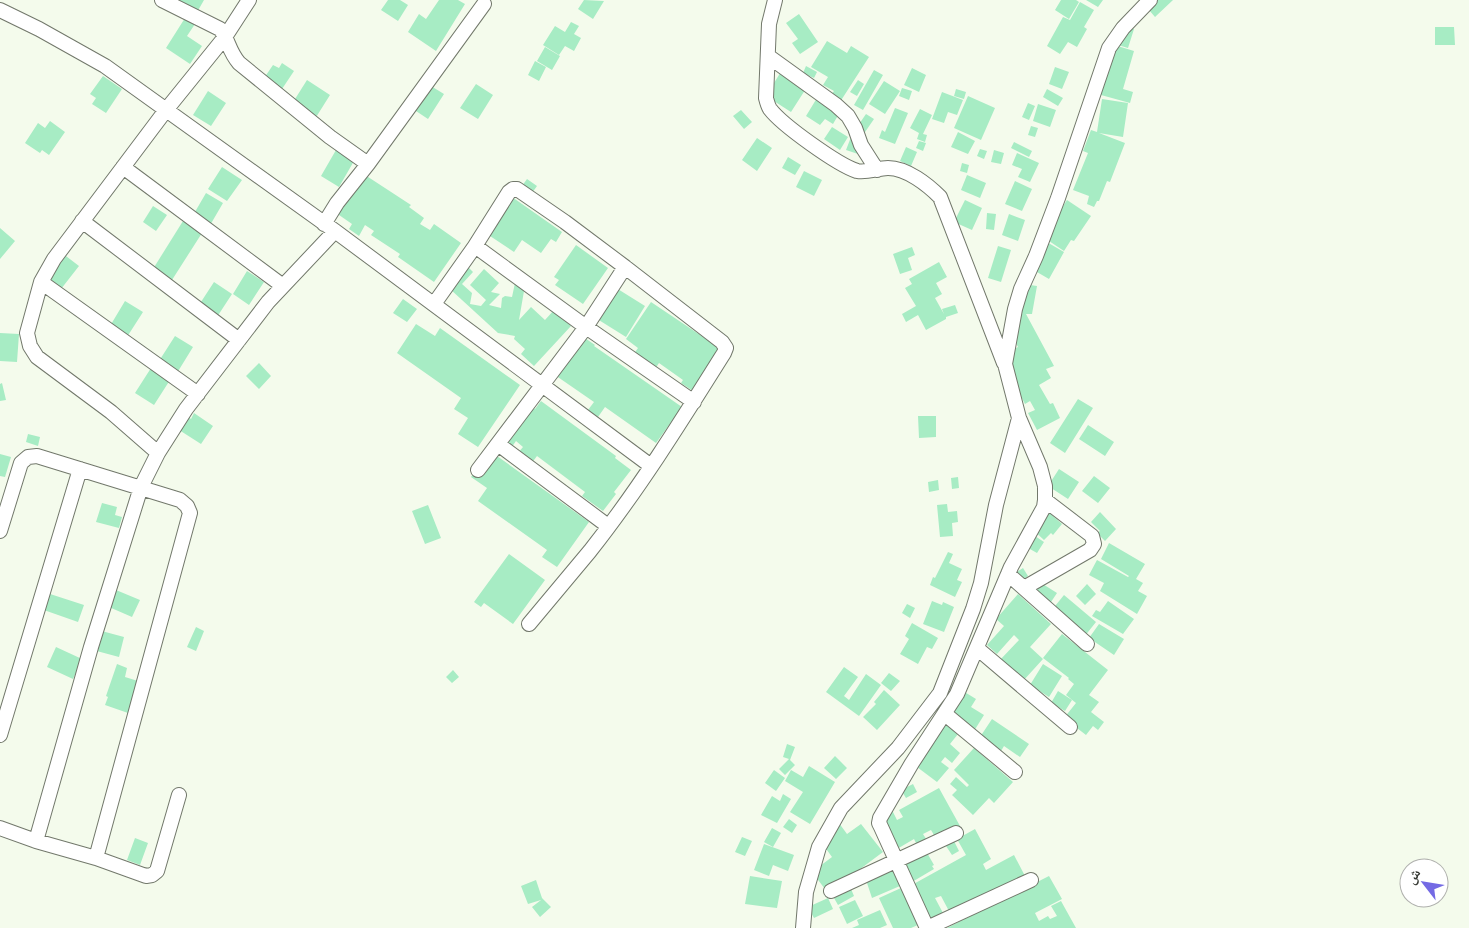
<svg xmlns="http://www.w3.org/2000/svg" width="1469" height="928" viewBox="0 0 1469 928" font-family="Barlow,'Noto Naskh Arabic',sans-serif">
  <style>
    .building { fill: #a7ecc4 }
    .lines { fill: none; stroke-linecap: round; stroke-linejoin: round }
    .minor-casing { stroke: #72786b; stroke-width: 16 }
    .minor { stroke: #fff; stroke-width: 14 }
  </style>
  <rect width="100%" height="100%" fill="#f4fbec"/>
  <!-- building -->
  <path class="building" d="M170,0H204L196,14Z
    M388,0H400L408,5L398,21L381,10Z
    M439,0H458L465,4L436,51L408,32L419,14L426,19Z
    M584,0L604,1L593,19L578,9Z
    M1061,0H1076L1079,2L1069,19L1055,10Z
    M1086,0H1103L1098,7Z
    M1146,0H1173L1155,17L1143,3Z
    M1080,2L1094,10L1084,27L1087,29L1077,47L1068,42L1060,54L1047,46L1063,17L1070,20Z
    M799,14L818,42L800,54L792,43L798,39L786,23Z
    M185,18L195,24L187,36L202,46L190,64L166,48Z
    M571,22L579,26L574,34L581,38L574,51L565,46L559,55L543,45L555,26L565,32Z
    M1117,24L1134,29L1128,48L1111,43Z
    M1435,27H1454L1455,45H1435Z
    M827,41L847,53L851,46L869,57L840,102L830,96L834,91L823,85L828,77L811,67Z
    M1111,44L1134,51L1123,89L1133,92L1130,103L1101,95L1107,74Z
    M545,47L560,56L552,70L537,61Z
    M535,61L546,67L539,81L528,75Z
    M282,63L294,71L278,95L260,84L273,65L279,68Z
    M806,66L817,72L814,78L803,73Z
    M1055,67L1069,72L1062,89L1049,84Z
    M912,68L926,75L919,92L904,85Z
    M782,70L807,87L791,112L766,96Z
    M874,70L883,75L863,110L854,105Z
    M103,76L122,89L106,113L92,104L96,98L90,94Z
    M307,80L330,95L313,122L290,107Z
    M858,80L864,84L857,96L850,92Z
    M884,81L900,91L885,114L869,104Z
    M426,83L444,94L428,119L410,107Z
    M476,84L493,95L478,119L460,108Z
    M902,88L912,91L909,100L899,96Z
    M956,89L966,92L964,99L954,96Z
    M1047,89L1063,98L1058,106L1043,97Z
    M208,91L226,103L211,126L193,115Z
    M942,92L963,100L957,115L948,112L944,123L932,119Z
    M968,96L995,108L981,140L954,128Z
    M817,98L840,112L833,124L825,119L820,125L806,116Z
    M1102,99L1128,103L1123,137L1099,133L1125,143L1110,182L1107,181L1099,201H1097L1094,207L1087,204L1089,196L1073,190L1088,153L1083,151L1091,130L1097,132Z
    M1028,103L1035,106L1029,120L1022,117Z
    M1038,104L1056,110L1050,127L1033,121Z
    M895,108L908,113L895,144L879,138L882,130L885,132Z
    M920,109L932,115L923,134L927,135L925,142L917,139L919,133L910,128Z
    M741,110L752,122L744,129L733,116Z
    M866,114L874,119L863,135L855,130Z
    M50,121L65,132L49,155L42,150L40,153L25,143L38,123L45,128Z
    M1031,126L1038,128L1035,137L1028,135Z
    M832,127L848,137L840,150L824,139Z
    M958,132L975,141L968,154L951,147Z
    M851,137L862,142L858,154L846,150Z
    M757,138L772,148L757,171L742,160Z
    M919,141L926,143L923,151L916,148Z
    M1014,142L1032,151L1029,157L1011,148Z
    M906,147L917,152L911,166L900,161Z
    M980,149L987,151L984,159L977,156Z
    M336,150L354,161L339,187L321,176Z
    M994,150L1004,153L1001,164L991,162Z
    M1017,153L1039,163L1030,182L1018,177L1022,169L1012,165Z
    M788,157L801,165L795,175L782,168Z
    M962,163L969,165L967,173L960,171Z
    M222,167L242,180L227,201L208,189Z
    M804,171L822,180L814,196L796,187Z
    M362,173L411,205L409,207L424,218L420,224L430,230L434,224L461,243L434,282L398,257L400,254L371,235L374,231L365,225L359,236L349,229L352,224L329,208Z
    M967,175L986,183L980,198L961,190Z
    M527,179L537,186L532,193L522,186Z
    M1015,181L1032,189L1022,211L1005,204Z
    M206,193L223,203L209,227L192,217Z
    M512,197L562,232L556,242L551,239L541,253L522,240L514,252L487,234Z
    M965,200L982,208L972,230L954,222Z
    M1067,200L1091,216L1074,241L1071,240L1064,251L1043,237Z
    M153,206L167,215L156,231L143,222Z
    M987,213L996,214L994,230L986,229Z
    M1009,214L1025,220L1018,241L1002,235Z
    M183,221L202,233L172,280L153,269Z
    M0,228L15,241L0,259Z
    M1045,241L1064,252L1049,279L1030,268Z
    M576,245L608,268L583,304L555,285L559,280L554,277Z
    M998,246L1011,250L1001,282L988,278Z
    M912,247L915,255L908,258L912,270L900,274L893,254Z
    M62,253L79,266L61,289L44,275Z
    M939,262L947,277L936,283L942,294L935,298L944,314L942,309L955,305L958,313L946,317V319L926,330L918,315L906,322L902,314L916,306L905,288L912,284L909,279Z
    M465,264L473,272L462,284L472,293L470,304L481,306L486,300L470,285L484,269L499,283L491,292L500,294L489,305L501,308L502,298L505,296L512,297L515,283L524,291L519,320L531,307L545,320L554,310L571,326L534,366L521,354L525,349L514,339L515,336L498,333L450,289Z
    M247,271L264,282L249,305L233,294Z
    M214,282L232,294L217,317L199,305Z
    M1016,283L1037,286L1032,314H1026L1054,366L1046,369L1051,378L1039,385L1050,404L1053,403L1060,418L1037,430L1028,413L1035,410L1030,401L1025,404L1000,356L1018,347L1005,322L1023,313L1010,311Z
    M613,286L645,306L626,337L594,317Z
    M403,299L417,309L407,322L393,313Z
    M125,301L143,312L127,337L110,326Z
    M651,302L721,349L693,391L681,383L683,380L659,363L655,369L633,355L638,348L626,339Z
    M416,324L435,336L440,328L520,385L478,447L458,434L468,418L454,409L461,398L397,353Z
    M0,333L19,334L17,362L0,361Z
    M579,334L595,345L594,346L682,407L656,443L605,407L598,417L588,410L594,402L552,373Z
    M175,336L193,347L177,373L159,361Z
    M259,363L271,376L259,389L246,376Z
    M151,368L170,380L154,405L135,393Z
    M2,383L6,400L0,401V384Z
    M1078,399L1093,408L1065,453L1050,443Z
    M541,401L616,456L615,458L631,470L614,492L616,494L603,511L582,496L585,492L537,456L531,464L517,454L523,447L516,441L509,451L496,442L526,402L535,409Z
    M194,413L213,426L201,444L176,428L184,414L191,419Z
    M918,416H936V437L919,438Z
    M1088,425L1114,442L1105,456L1079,439Z
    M28,434L40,437L38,446L26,442Z
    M490,451L589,522L557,567L542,557L547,550L478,501L487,488L471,477Z
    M0,454L11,457L5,477L0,476Z
    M1059,469L1079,482L1068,499L1048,486Z
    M1094,476L1110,488L1098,503L1082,491Z
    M958,477L959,488L952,489L951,478Z
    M938,480L939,490L929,492L928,482Z
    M102,503L117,507L115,515L122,517L119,528L96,522Z
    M947,504L948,512L957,511L958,522L952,523L953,536L940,537L937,505Z
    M428,505L441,538L425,544L412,511Z
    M1044,508L1062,524L1053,535L1051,533L1044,540L1031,528Z
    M1100,512L1116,529L1105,541L1097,533L1100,531L1091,522Z
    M1029,532L1044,542L1037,553L1021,544Z
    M1109,543L1145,564L1136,579L1143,583L1138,591L1147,596L1137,614L1100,591L1104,583L1089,575L1097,560L1128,577L1129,576L1101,559Z
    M948,552L953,554L949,563L962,569L957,580L962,582L955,597L930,585L933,577L935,578Z
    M509,554L545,580L513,624L484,603L481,607L474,602Z
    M1023,568L1028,576L1020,582L1015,573Z
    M1038,581L1057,593L1049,605L1030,593Z
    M1087,584L1096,594L1085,605L1076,596Z
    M116,590L140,600L132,617L109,607Z
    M47,593L84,605L78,622L41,609Z
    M1018,594L1051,624L1030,647L1043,659L1023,681L1000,660L1019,640L1014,635L997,654L987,645L1004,626L996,619Z
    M1064,595L1096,622L1084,637L1051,611Z
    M932,601L942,605L943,602L954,607L944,632L923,624Z
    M1108,601L1134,619L1123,634L1092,616L1096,610L1100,612Z
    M907,604L915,608L910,618L902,613Z
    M912,623L938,638L932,649L927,647L918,664L900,654L909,639L905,636Z
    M1099,624L1124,639L1114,655L1089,638Z
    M196,627L204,631L196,651L187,647Z
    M98,630L124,637L119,657L93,650Z
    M1062,634L1108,670L1089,695L1099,702L1091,712L1104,722L1098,730L1093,726L1086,735L1064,718L1076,703L1066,695L1074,684L1068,679L1069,678L1043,658Z
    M56,647L82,659L73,679L47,667Z
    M117,664L127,668L125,677L138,681L128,713L105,705L108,697L106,696Z
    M1043,664L1062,676L1049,697L1030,685Z
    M844,667L858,677L844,696L849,700L866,674L881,685L859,716L826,692Z
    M453,670L459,677L452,683L446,677Z
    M889,673L900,681L891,691L881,683Z
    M884,690L900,705L877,730L863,717L876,704L874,702Z
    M963,691L976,699L971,707L984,715L974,731L948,715Z
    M1058,691L1072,700L1065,711L1051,703Z
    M992,719L1029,744L1020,757L1004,746L1001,751L986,741L978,740Z
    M941,721L958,734L950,744L960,753L952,763L945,757L941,762L949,768L937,782L909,761Z
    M787,744L795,747L790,760L795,765L785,775L779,769L789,759L783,757Z
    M974,748L1013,782L994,803L989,798L973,815L952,795L957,790L950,784L956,777L967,787L969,785L954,770Z
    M835,756L847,768L836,779L824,768Z
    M809,766L835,782L810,824L790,812L803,792L785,781L791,770L803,777Z
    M774,770L785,778L776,791L765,783Z
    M913,784L917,792L906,798L901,790Z
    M939,788L960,826L937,840L931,830L923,834L928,842L918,847L914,839L897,849L880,817L892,810L897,820L903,817L899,810Z
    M783,794L791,799L777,823L761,815L772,796L780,801Z
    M789,819L797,825L792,833L783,827Z
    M839,823L847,834L861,824L883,852L828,893L812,872L832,857L819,839Z
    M772,828L781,833L773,847L764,842Z
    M975,829L991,859L983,864L986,870L1014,855L1025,876L950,913L941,896L935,898L943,913L928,921L910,886L966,855L957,839Z
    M742,837L752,841L745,856L735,852Z
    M135,838L148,843L140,865L127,860Z
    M954,841L959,851L952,855L946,846Z
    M764,844L794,855L788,871L773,865L769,876L754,870Z
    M926,851L934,865L932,866L934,869L912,882L902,866Z
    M893,868L900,886L872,898L866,880Z
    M750,876L782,881L777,908L745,904Z
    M1049,876L1062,899L1035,913L1039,921L1048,916L1050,919L1057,916L1051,906L1061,901L1076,928H947Z
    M536,880L542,898L551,907L540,917L532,907L541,900L528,904L521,886Z
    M901,888L918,925L911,928H893L879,898Z
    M851,889L854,896L838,905L834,898Z
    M828,898L833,909L814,918L808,907Z
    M855,900L863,916L847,924L839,907Z
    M880,910L887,925L880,928H852L859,925L857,920Z"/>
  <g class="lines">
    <defs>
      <path id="minor" d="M162,0L220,29C229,40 228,50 239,63L330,137L368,164
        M775,0L769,24L766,98C767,102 768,106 770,109C782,125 838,165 857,171C867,173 878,168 888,168C907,168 928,185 940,197L1004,363
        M0,10L39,29L105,66L335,231L651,466
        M768,56L836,105L848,116L855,128L861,145L877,170
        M123,167L283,286
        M82,221L239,340
        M324,224L337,203L368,164L484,4
        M475,246L509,192L513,189H517L565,222L625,267L586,327L694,402
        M41,282L198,394
        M434,304L475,246L586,327L478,470
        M498,444L608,526
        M158,453L111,412L37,357L30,346L27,333L41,282L54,259L166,110L225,37L249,0
        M0,531L21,463L28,457L37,456L180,500L187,506L190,513L96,858
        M1008,574L1087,644
        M1024,588L1090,550L1094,544L1092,536L1045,500
        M529,624C550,599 570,575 590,551C639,489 682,420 724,353L726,348L722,342L625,267
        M978,649L1070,727
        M945,714L1015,772
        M0,735L80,469
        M0,828L36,841L96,858L146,876L152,875L157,871L179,795
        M36,841L91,647L141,487L158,453L186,409L268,302L335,231
        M831,891L956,833
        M803,928L806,892L819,847L841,808L898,748L940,693L973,609L981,583L996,505L1019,418
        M927,928L881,827L879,823L880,818L912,763L957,694L1011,567L1044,507L1045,500V486L1040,467L1019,418L1005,364L1015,309L1021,289L1036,256L1058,198L1109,48L1123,28L1150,0
        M927,928L1031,880"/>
    </defs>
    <!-- minor casing -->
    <use href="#minor" class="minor-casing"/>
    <!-- minor -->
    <use href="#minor" class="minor"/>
  </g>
  <!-- north arrow -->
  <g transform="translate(1424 883) rotate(301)"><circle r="24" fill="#ffffff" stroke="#afb0ad"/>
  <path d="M0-4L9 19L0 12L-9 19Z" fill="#746ae4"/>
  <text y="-8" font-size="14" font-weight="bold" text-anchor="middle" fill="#363933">ش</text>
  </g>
</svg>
